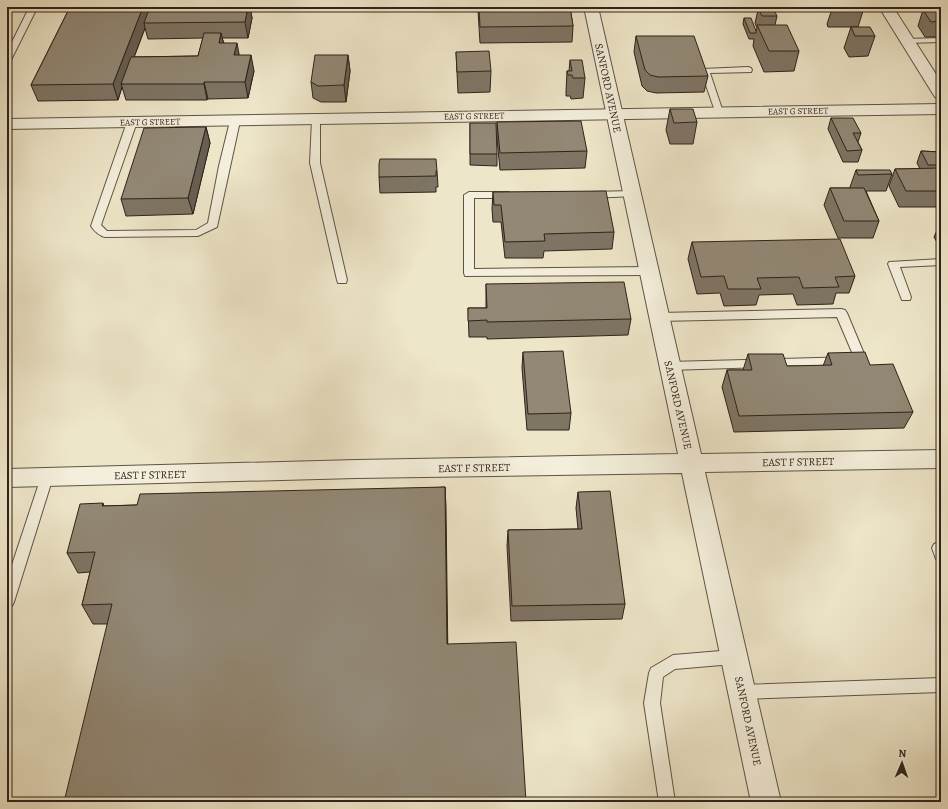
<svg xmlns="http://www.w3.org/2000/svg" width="948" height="809" viewBox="0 0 948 809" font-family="Alegreya,serif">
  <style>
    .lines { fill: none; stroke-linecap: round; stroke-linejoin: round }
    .service-casing { stroke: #5f5346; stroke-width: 2 }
    .minor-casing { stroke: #5f5346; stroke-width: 2 }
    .tertiary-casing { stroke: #5f5346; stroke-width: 2 }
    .service { fill: #f4efdc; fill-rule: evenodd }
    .minor { fill: #f4efdc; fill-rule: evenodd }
    .tertiary { fill: #f4efdc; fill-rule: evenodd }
    .wall { fill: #7e7565; stroke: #2f221a; fill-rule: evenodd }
    .shaded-wall { fill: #665f52; stroke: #2f221a }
    .building { fill: #928875; stroke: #2f221a }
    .labels { text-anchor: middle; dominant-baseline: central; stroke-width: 3; stroke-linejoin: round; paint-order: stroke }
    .far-street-label { font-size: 9px; fill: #2f221a; stroke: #f4efdc }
    .street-label { font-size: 11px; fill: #2f221a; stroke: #f4efdc }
  </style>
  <rect width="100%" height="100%" fill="#eee6c9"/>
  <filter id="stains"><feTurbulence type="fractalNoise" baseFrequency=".005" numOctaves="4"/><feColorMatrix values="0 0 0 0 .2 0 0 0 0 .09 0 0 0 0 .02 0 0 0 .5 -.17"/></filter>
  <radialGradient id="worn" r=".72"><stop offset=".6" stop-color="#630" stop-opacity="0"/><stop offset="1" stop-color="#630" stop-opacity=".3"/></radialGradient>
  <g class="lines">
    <defs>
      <path id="service" d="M28,10H31L35,12L11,60L7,63V52Z
        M941,38V42L907,43L903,41L907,39Z
        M748,67L751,68L752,70L751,72L710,73L723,112L722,114H716L701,71L702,69Z
        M316,116L320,119V163L347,280L346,283H338L337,280L310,163L312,119Z
        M235,118L240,121L217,227L198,236L105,237C100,236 94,231 91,226L127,122L132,119L137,122L101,225L107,231L196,230L208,223L219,166L230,121Z
        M632,191L637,194L635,196L591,198L586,195L591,192Z
        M469,192H509L514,195L509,198H474V269L648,267L652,269L653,271L652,273L648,275L465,276L464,273V195Z
        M941,259V265L900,267L911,297L910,300H902L888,264L889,262Z
        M841,309L845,310L847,313L867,361L865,364L669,370L665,369L663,366L665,363L669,362L854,357L837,317L659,321L655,320L653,317L655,314L659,313Z
        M47,472L52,473L53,477L14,602L12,606L7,608V580L41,477L42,473Z
        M939,542H941V561L936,559L932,548L934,544Z
        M733,650L738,652L740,657L738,662L733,664L675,669L663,677L660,703L675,802H659L644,703L649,673L651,668L673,655Z
        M941,678V692L741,699L736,697L733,692L736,687L741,685Z"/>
      <path id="minor" d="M584,7H598L701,454L941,450V468L705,472L781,802H751L682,473L356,478L7,487V469L356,460L678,454Z
        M879,7H893L941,82V99L935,97L933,94Z"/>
      <path id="tertiary" d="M941,104V114L7,129V119Z"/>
    </defs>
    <!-- service casing -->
    <use href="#service" class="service-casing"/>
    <!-- minor casing -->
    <use href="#minor" class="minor-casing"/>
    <!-- tertiary casing -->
    <use href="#tertiary" class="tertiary-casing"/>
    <!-- service -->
    <use href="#service" class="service"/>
    <!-- minor -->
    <use href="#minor" class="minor"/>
    <!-- tertiary -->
    <use href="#tertiary" class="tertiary"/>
  </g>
  <!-- wall -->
  <path class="wall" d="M70,7H250L252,18L248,38H222L224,43L239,55L254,71L248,98L208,99L207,100H126L122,87L118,100L38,101L31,85ZM145,28L148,39L203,38L198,56L134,57Z
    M458,7H570L573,26L572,42L480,43L478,11H458Z
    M745,7H768V8L777,16L775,25L799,51L794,71L764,72L753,46L754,39H749L743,24L744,18L756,31L757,28L755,23L758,10H746Z
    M808,7H821L820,8H809Z
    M825,7H837V8H825Z
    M840,7H853L852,8H841Z
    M832,9L863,11L858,27H828L827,24Z
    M923,10H941V37H925L918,26Z
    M851,27L875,36L868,56L849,57L844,48Z
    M636,36L708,76L704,92L656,93L647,91L642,86L634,52Z
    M456,52L491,71L490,92L458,93Z
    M941,52V62L939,58Z
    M348,55L350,71L346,102H321L313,98L311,82Z
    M570,60L585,78L583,98L571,99L570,96H566V92L567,71H569Z
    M670,109L697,122L693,144H670L666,130Z
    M831,118L861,133L858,142L862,150L858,162H843L828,129Z
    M497,122L587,151L585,168L500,170L497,139Z
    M470,123L497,154V166L470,165Z
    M206,127L210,143L193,214L126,216L121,199Z
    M921,151L941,152V207H899L889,186L895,169H920L917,163Z
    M856,170L892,174L886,191H866L879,221L873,238H838L824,205L830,188H850V187Z
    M437,171L438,187H436V192L380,193L379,177Z
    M493,192L614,232L612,249L544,251L543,258H505L501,222H493L492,209Z
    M941,221V249L934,237Z
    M692,242L855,276L849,293H836L833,304L797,305L793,294L759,295L756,305L724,306L720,293L697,294L688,259Z
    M941,267V285L937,276Z
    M486,284L631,319L628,335L487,339V337H469L468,308H486Z
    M523,352L571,413L569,430H527L522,368Z
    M828,353L870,365L913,412L904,428L734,432L722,387L727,370H743L748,354L787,366H823Z
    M445,487L447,644L526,802L107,624H93L82,605L90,572L78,573L67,553L103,503L104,506L137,505Z
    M578,492L625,604L622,619L511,621L507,546L508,530L578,529L576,508Z"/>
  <!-- shaded-wall -->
  <path class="shaded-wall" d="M143,7H153L144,23L145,28L124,84H121L122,87L118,100L113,84Z
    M248,7H250L252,18L248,38L245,22Z
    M221,33L225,49L219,43Z
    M237,43L240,59L234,55Z
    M251,55L254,71L248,98L245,82Z
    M348,55L350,71L346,102L344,85Z
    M204,82L208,99L207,100L204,84Z
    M206,127L210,143L193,214L188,198Z
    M445,487L446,507L448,662L447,644Z"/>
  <!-- building -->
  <path class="building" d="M70,7H143L113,84L31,85Z
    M150,7H248L245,22L144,23Z
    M479,7H570L573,26L480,27Z
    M758,8H773L777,16H762Z
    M862,8L863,11H833L832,9Z
    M923,10H941V21L931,22Z
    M744,18H751L756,31V33H750Z
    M757,25H787L799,51H769Z
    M851,27H870L875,36H855Z
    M204,33H221L219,43H237L234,55H251L245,82H204V84H121L131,57L198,56Z
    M636,36H694L708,76L658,77L650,75L645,70Z
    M489,51L491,71L457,72L456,52Z
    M315,55H348L344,85L318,86L311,82Z
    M570,60H582L585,78H573L572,75H568L567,71H572Z
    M670,109H693L697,122L674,123Z
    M831,118H853L861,133H853L862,150L847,151Z
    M581,121L587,151L500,153L497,122Z
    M470,123H496L497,154H470Z
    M206,127L188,198L121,199L144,128Z
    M921,151L941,152V165H928Z
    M380,159H436L437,171H436V176L379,177V164Z
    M939,168L941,171V191H906L895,169Z
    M856,170H890L892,174L858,175Z
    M830,188H864L879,221H844Z
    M606,191L614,232L544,234L545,241L505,242L501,205H494L493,192Z
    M840,239L855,276L835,277L839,287L803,288L799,277L757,278L761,289H728L724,276L701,277L692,242Z
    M624,282L631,319L487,322V320L468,321V308H487L486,284Z
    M563,351L571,413L528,414L523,352Z
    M865,352L870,365L893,364L913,412L739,416L727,370H752L748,354H783L787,366L832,365L828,353Z
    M445,487L447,644L516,642L526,802H64L112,604L82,605L95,552L67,553L80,504L103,503L102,506L137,505L140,494Z
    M610,491L625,604L512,606L508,530L582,529L578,492Z"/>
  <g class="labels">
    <!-- far-street labels -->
    <g class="far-street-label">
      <text transform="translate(798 111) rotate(-1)">EAST G STREET</text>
      <text transform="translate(474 116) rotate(-1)">EAST G STREET</text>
      <text transform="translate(150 122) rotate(-1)">EAST G STREET</text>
    </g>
    <!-- street labels -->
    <g class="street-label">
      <text transform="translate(608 88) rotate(78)">SANFORD AVENUE</text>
      <text transform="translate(678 405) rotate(77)">SANFORD AVENUE</text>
      <text transform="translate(798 462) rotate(-1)">EAST F STREET</text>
      <text transform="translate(474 468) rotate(-1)">EAST F STREET</text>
      <text transform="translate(150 475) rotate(-1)">EAST F STREET</text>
      <text transform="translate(748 721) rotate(78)">SANFORD AVENUE</text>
    </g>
  </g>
  <!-- margin -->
  <rect width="948" height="809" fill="none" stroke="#eee6c9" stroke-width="24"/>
  <rect x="8" y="8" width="932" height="793" fill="none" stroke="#2f221a" stroke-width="2"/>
  <rect x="12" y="12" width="924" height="785" fill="none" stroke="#2f221a"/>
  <!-- north arrow -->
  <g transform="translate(902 763) rotate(2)" stroke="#f4efdc" stroke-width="3" paint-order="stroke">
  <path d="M0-3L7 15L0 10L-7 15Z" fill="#2f221a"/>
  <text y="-6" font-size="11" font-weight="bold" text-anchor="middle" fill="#2f221a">N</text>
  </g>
  <rect width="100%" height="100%" filter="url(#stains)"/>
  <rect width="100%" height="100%" fill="url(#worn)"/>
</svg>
